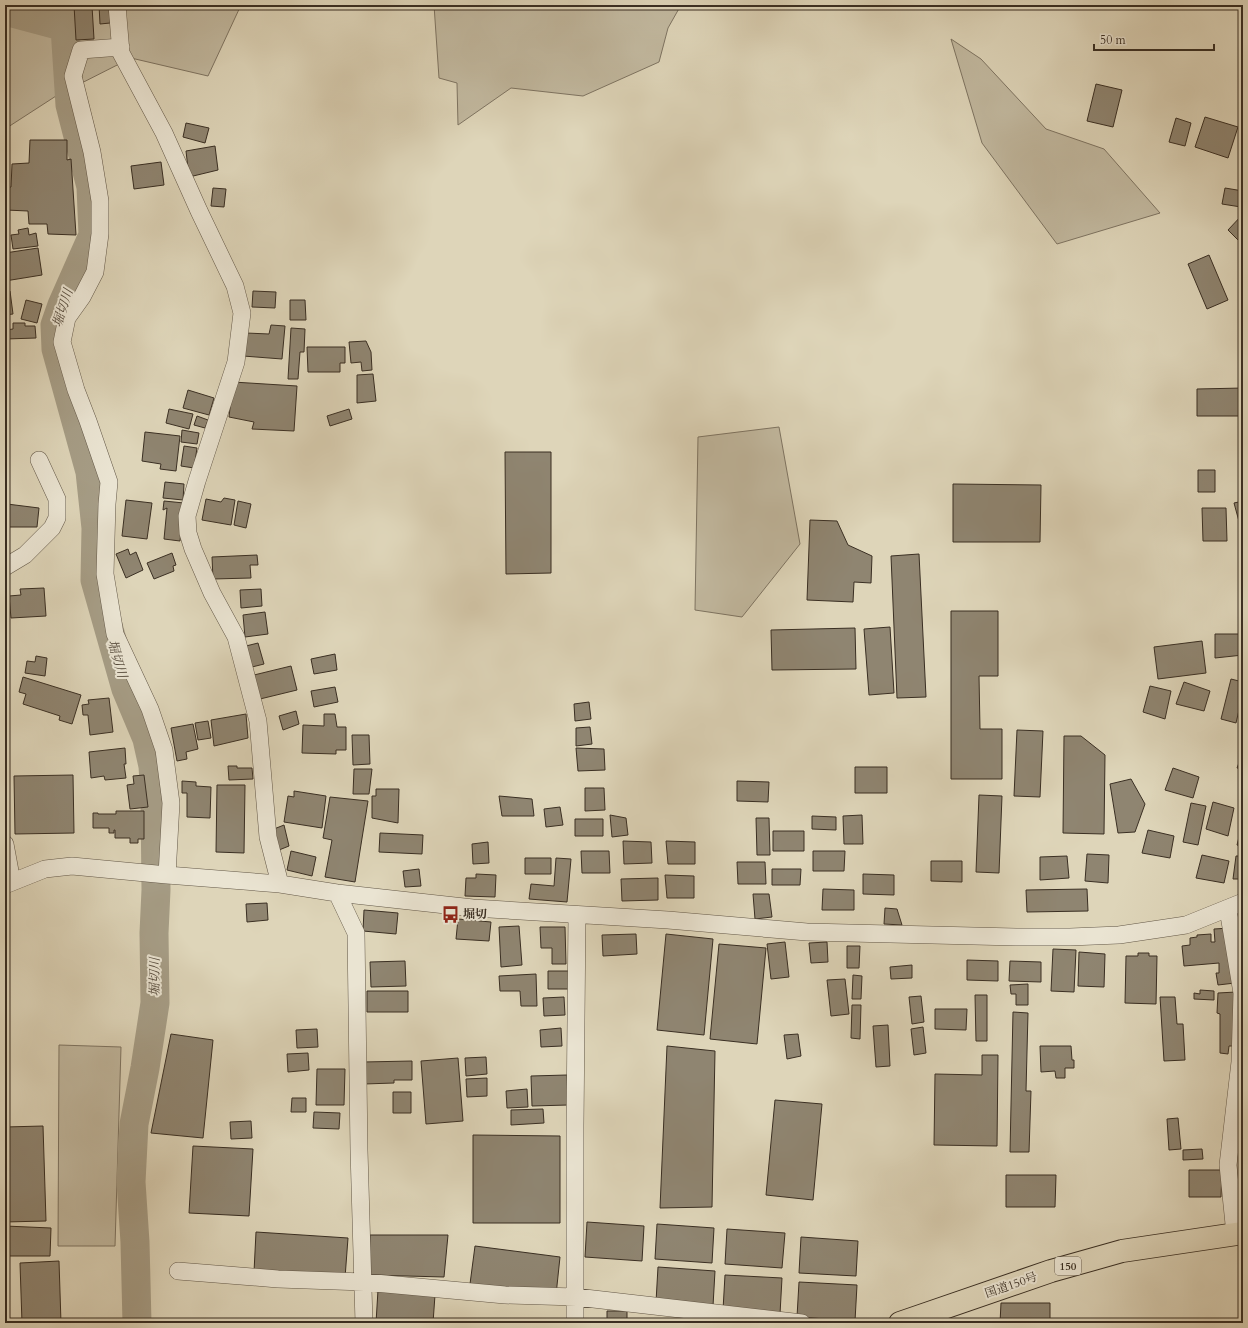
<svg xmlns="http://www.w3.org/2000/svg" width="1248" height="1328" viewBox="0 0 1248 1328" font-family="Cardo,'Noto Serif JP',serif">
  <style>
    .green { fill: #c2b9a0; stroke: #7e7462 }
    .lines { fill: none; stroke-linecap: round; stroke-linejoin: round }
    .river { stroke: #a69d86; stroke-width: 29 }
    .building { fill: #8f8571; stroke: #3a2f23 }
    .minor-casing { stroke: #635848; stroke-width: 18 }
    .highway-casing { stroke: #3a2f23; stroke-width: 24 }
    .minor { stroke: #eae4d2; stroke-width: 17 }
    .highway { stroke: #ded5b9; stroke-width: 22 }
    .labels { text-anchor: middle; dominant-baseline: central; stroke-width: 4; stroke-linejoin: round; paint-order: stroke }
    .shield { fill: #eae4d2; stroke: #6f6558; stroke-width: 1 }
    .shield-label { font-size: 11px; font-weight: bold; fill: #3a2f23 }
    .poi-label { font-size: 12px; font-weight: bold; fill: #3a2f23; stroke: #eae4d2; text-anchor: start }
    .street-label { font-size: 12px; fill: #3a2f23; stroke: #eae4d2 }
    .water-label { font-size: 13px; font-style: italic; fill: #554a3c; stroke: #eae4d2 }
  </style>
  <rect width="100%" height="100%" fill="#ded5b9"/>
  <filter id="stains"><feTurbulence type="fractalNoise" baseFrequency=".005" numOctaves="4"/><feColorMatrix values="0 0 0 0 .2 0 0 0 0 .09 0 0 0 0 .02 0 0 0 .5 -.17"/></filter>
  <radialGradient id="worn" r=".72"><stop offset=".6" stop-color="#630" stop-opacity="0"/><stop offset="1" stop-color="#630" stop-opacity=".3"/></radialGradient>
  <!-- green -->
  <path class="green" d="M5,5H241L208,76L131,58L56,96L5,129Z
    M434,5H681L668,28L659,62L583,96L511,88L458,125L457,83L439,78Z
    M951,39L981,59L1046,129L1104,149L1160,213L1057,244L982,143Z
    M779,427L800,544L742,617L695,610L698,437Z
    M59,1045L121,1047L115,1246H58Z"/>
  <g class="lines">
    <!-- river -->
    <path class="river" d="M65,5V27L70,105L91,187L93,235L62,305L55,325L56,349L90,472L96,528L95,580L126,689L147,739L153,766L155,800L156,890L154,933L155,1003L145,1068L134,1124L131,1182L135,1242L137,1323
      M5,11L65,27"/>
  </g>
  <!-- building -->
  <path class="building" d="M74,5H89V6H92L94,39L76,40Z
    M99,5H109L110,23L100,24Z
    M1096,84L1122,90L1113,127L1087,121Z
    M1205,117L1238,127L1228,158L1195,147Z
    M1176,118L1191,123L1185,146L1169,142Z
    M186,123L209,128L205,143L183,137Z
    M30,140H67V160L71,159L76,235L48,234L47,224H29L28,211L6,210L5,188L11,187L12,164L29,163Z
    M215,146L218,170L189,177L186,151Z
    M161,162L164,185L134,189L131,166Z
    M7,170L9,182H5V171Z
    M213,188L226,189L224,207L211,206Z
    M1225,188L1243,191L1241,207L1222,204Z
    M1243,214V245L1228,230Z
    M28,228L29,235L36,233L38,246L13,249L11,235L19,234L18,230Z
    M38,248L42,275L5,281V253Z
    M1209,255L1228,300L1207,309L1188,264Z
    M5,291H10L13,314L5,315Z
    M253,291L276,292L275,308L252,307Z
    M26,300L42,304L37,323L21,319Z
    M290,300H305L306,320H290Z
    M13,323H25V326H35L36,338L6,339V330L13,329Z
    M271,325L285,326L282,359L243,356L246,333L269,334Z
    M291,328L305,329L304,352H300L298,379H288Z
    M366,341L371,352L372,370L362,371L361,362L351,363L349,342Z
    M307,347H345V363H340V372H308Z
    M373,374L376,401L357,403V375Z
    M233,382L297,386L294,431L252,429L254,422L229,417Z
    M1243,388V416H1197V389Z
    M188,390L214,398L209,415L183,408Z
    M169,409L193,414L189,429L166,423Z
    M349,409L352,419L330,426L327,416Z
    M197,416L208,420L205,428L194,425Z
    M182,430L199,433L197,444L181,442Z
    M145,432L180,436L176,471L160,469L161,464L142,461Z
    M184,446L197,448L194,468L181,466Z
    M505,452H551V573L506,574Z
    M1198,470H1215V492H1198Z
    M165,482L184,484L183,500L163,498Z
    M953,484L1041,485L1040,542H953Z
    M224,498L235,500L231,525L202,520L206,499L221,502Z
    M126,500L152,503L147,539L122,536Z
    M164,501L184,503L180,541L164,539L167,508L163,510Z
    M238,501L251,504L246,528L234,525Z
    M1243,501V536L1234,503Z
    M7,504L39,508L37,527H5Z
    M1202,508H1226L1227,541H1203Z
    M810,520L837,521L848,545L872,556L871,583L854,582L853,602L807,600Z
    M5,539H6L8,558L5,559Z
    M128,549L130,555L136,552L143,570L126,578L116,554Z
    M172,553L176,565L173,566L174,571L154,579L147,563Z
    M919,554L926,697L897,698L891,556Z
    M257,555L258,565H250L251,578L213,579L212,557Z
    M44,588L46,616L11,618L9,596L21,595L20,589Z
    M261,589L262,606L241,608L240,590Z
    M951,611H998V676H979L980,729H1002V779H951Z
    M265,612L268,634L245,637L243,615Z
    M890,627L894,693L869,695L864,629Z
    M855,628L856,669L772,670L771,630Z
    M1215,634H1243V655L1215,658Z
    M1202,641L1206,673L1158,679L1154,647Z
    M258,643L264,664L252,667L242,647Z
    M335,654L337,670L314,674L311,659Z
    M36,656L47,658L45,676L25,673L27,661L35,662Z
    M291,666L297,690L260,699L254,675Z
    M23,677L81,695L72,724L59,720L60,716L23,704L26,694L19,692Z
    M1231,679L1243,682V693L1236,723L1221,719Z
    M1184,682L1210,691L1204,711L1176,704Z
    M1150,686L1171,691L1165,719L1143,712Z
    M335,687L338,702L314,707L311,691Z
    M109,698L113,732L90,735L88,715H83L82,705L89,704L88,700Z
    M589,702L591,719L575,721L574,704Z
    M296,711L299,724L283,730L279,716Z
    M246,714L248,738L214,746L211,720Z
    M324,714H335L337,727H346V750H336V754L302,753L303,725L324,726Z
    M208,721L211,738L198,740L195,723Z
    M193,724L198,749L186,752L187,759L177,761L171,728Z
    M590,727L592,744L576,746V728Z
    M1017,730L1043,731L1040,797L1014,796Z
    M352,735H369L370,764L353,765Z
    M1064,736H1081L1105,755L1104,834L1063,833Z
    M125,748L126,764H124L126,778L105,780L104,776L91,778L89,752Z
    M576,748L604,749L605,770L578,771Z
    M1243,752V769L1237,768Z
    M228,766H237V768H252L253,779L229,780Z
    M855,767H887V793H855Z
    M1173,768L1199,777L1193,798L1165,790Z
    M354,769H372L369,794H353Z
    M73,775L74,833L15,834L14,776Z
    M144,775L148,807L130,809L127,785L134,784L133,776Z
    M1131,779L1145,804L1135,832L1118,833L1110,784Z
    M182,781L196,782V786L211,787L210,818L187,817V793H182Z
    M737,781L769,782L768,802L737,801Z
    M217,785H245L244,853L216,852Z
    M585,788H604L605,810L585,811Z
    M376,789H399L398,823L372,818V796H376Z
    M294,791L326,796L322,828L284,822L288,796L294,797Z
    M979,795L1002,796L999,873L976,872Z
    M499,796L532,799L534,816H502Z
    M330,797L368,801L355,882L325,877L332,840L323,838Z
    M1213,802L1234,808L1228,836L1206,829Z
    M1191,803L1206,806L1198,845L1183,842Z
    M560,807L563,825L546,827L544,809Z
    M116,811H144V839H138V843H130V838H115V830H114V833H109V828H93V813H98V814H116Z
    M610,815L626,818L628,835L612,837Z
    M862,815L863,844H844L843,816Z
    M812,816L836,817V830L812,829Z
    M756,818H769L770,855H757Z
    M575,819H603V836H575Z
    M1243,821V847L1237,845Z
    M284,825L289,846L279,850L274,829Z
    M1148,830L1174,836L1170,858L1142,853Z
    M773,831H804V851H773Z
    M380,833L423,835L422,854L379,852Z
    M623,841L651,842L652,863L624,864Z
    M666,841L695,842V864H668Z
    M488,842L489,863L473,864L472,844Z
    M291,851L316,857L312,876L287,870Z
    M581,851H609L610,873H582Z
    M813,851H845L844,871H813Z
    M1087,854L1109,855L1108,883L1085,881Z
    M1202,855L1229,861L1224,883L1196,878Z
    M1067,856L1069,878L1040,880V857Z
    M1236,856H1243V879H1233Z
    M525,858H551V874H525Z
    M556,858L571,859L567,902L529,899L531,884L554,886Z
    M931,861H962V882L931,881Z
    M737,862H765L766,884H738Z
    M419,869L421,886L405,887L403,871Z
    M772,869H801L800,885H772Z
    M476,874L496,875L495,897L465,896L466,878H476Z
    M863,874L894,875V895L863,894Z
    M665,875L694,876V898H667Z
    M658,878V900L622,901L621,879Z
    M823,889L854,890V910H822Z
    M1087,889L1088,911L1027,912L1026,890Z
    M753,894H769L772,917L755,919Z
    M267,903L268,920L247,922L246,904Z
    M885,908L897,909L902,925L884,924Z
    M364,910L398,913L396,934L363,931Z
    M1243,916V966L1236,919Z
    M458,919L491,922L489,941L456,939Z
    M519,926L522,965L501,967L499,927Z
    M540,927H565L566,964H552V948H541Z
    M1230,928L1235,983L1218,985L1216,973H1219V963L1184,966L1182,946L1190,945V938L1197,937V935L1211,934V942H1215L1214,929Z
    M636,934L637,954L603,956L602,935Z
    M666,934L713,939L704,1035L657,1030Z
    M785,942L789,977L771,979L767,944Z
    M827,942L828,962L811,963L809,943Z
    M719,944L766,948L757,1044L710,1039Z
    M847,946H860L859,968H847Z
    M1053,949L1076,950L1074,992L1051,991Z
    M1079,952L1105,954L1104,987L1078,986Z
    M1138,953H1149V956H1157L1156,1004L1125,1003L1126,956H1138Z
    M967,960L998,961V981L967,980Z
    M405,961L406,986L371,987L370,962Z
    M1010,961L1041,962V982L1009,981Z
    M912,965V978L891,979L890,967Z
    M548,971H571L572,989H548Z
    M536,974L537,1006H521L520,991H500L499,976Z
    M853,975L862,976L861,999H852Z
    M845,979L849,1014L831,1016L827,980Z
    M1028,984V1005H1016V994H1011L1010,985Z
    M1200,990L1214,991V1000L1194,999V993L1200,994Z
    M367,991H408V1012H367Z
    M1236,992L1235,1046H1229L1228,1054L1220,1053V1014L1217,1013L1218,993Z
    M975,995H987V1041H976Z
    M921,996L924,1022L912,1024L909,997Z
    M564,997L565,1015L544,1016L543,998Z
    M1160,997H1175L1177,1024H1183L1185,1060L1164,1061Z
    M852,1005H861L860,1039L851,1038Z
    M935,1009H967L966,1030L935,1029Z
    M1013,1012L1028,1013L1026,1091H1031L1029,1152H1010Z
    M888,1025L890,1066L876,1067L873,1026Z
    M923,1027L926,1053L914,1055L911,1029Z
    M561,1028L562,1046L541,1047L540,1030Z
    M317,1029L318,1047L297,1048L296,1030Z
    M171,1034L213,1040L203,1138L151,1133Z
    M798,1034L801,1056L787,1059L784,1035Z
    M667,1046L715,1051L712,1207L660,1208Z
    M1040,1046H1071L1072,1060H1074V1068H1065V1078H1056L1055,1071L1041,1072Z
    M308,1053L309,1070L288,1072L287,1054Z
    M982,1055H998L997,1146L934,1145L935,1074L982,1075Z
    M5,1057L7,1078H5Z
    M486,1057L487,1074L466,1076L465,1058Z
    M458,1058L463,1121L426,1124L421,1061Z
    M412,1061V1080H394V1083L364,1084L363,1062Z
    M317,1069H345L344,1105H316Z
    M567,1075L568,1105L532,1106L531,1076Z
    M487,1078V1096L467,1097L466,1079Z
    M527,1089L528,1107L507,1108L506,1091Z
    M393,1092H411V1113H393Z
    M292,1098H306V1112H291Z
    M775,1100L822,1104L813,1200L766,1195Z
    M543,1109L544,1123L511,1125V1110Z
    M314,1112L340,1113L339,1129L313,1128Z
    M1178,1118L1181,1149L1169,1150L1167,1119Z
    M251,1121L252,1138L231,1139L230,1122Z
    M43,1126L46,1221L5,1222V1127Z
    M473,1135L560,1136V1223H473Z
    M193,1146L253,1149L249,1216L189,1213Z
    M1202,1149L1203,1159L1183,1160V1150Z
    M1189,1170H1222L1221,1197H1189Z
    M1006,1175H1056L1055,1207H1006Z
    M587,1222L644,1226L642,1261L585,1257Z
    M657,1224L714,1228L712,1263L655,1259Z
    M5,1226L51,1228L50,1256H5Z
    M727,1229L785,1233L782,1268L725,1264Z
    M256,1232L348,1238L345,1278L254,1272Z
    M370,1235H448L444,1277L370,1275Z
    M801,1237L858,1241L856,1276L799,1273Z
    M475,1246L560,1257L556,1295L470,1284Z
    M59,1261L61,1323H22L20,1263Z
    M658,1267L715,1271L713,1306L656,1302Z
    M725,1275L782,1278L780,1314L723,1310Z
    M799,1282L857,1285L855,1321L797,1317Z
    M378,1290L435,1295L433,1323H376Z
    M1001,1303H1050V1323H1000Z
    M607,1311H627V1323H607Z
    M662,1319H682V1323H662Z
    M710,1320V1323H690V1321Z"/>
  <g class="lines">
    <defs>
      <path id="minor" d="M117,5L121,53L164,133L199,211L235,286L242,313L236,362L197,481L187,516L188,533L193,549L212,593L236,637L258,721L268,837L280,884
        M121,47L81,50L73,76L92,152L100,201V234L95,272L82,297L67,318L62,342L76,390L88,421L109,482L107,504L105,574L115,634L150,709L164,750L171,803L167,875
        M5,567L25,555L52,528L57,518V499L39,460
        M5,844L12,882
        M5,885L45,869L72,866L167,875L280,884L337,893L473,908L668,920L807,932L1016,937H1070L1119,935L1186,925L1243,902
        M337,893L356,933L359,1150L364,1323
        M1228,909L1242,993L1240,1062L1228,1165L1235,1234
        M178,1271L278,1279L364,1282L505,1295L576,1297L802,1323
        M575,1323V1126L577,915"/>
      <path id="highway" d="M900,1323L1051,1271L1122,1251L1243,1233"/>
    </defs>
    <!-- minor casing -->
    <use href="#minor" class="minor-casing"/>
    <!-- highway casing -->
    <use href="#highway" class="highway-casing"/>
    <!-- minor -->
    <use href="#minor" class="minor"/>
    <!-- highway -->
    <use href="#highway" class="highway"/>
  </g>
  <!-- icons -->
  <defs>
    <symbol id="bus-bare" viewBox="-9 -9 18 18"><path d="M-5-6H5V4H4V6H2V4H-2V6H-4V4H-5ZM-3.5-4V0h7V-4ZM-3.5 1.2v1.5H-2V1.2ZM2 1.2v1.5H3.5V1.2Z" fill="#8f2418" stroke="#eae4d2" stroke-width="2.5" paint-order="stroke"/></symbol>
  </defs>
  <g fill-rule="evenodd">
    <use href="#bus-bare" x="438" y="902" width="25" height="25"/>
  </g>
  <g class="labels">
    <!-- shield labels -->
    <rect class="shield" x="1055" y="1257" width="26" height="18" rx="3"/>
    <g class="shield-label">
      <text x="1068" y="1266">150</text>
    </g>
    <!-- poi labels -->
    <g class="poi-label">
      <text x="463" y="914">堀切</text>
    </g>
    <!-- street labels -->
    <g class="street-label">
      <text transform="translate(1011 1285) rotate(-19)">国道150号</text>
    </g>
    <!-- water labels -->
    <g class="water-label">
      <text transform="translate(63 308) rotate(-72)">堀切川</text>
      <text transform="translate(117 659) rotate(74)">堀切川</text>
      <text transform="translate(155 977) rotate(-90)">堀切川</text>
    </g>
  </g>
  <!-- margin -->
  <rect width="1248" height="1328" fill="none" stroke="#ded5b9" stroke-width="20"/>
  <rect x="6" y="6" width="1236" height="1316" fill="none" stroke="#3a2f23" stroke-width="2"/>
  <rect x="10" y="10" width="1228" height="1308" fill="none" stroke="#3a2f23"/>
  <!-- scale -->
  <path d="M1094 44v6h120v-6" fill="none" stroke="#3a2f23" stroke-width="2"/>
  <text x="1100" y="44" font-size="12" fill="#3a2f23" stroke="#eae4d2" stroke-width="3" paint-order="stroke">50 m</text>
  <rect width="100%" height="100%" filter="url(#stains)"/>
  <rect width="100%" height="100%" fill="url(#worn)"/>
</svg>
